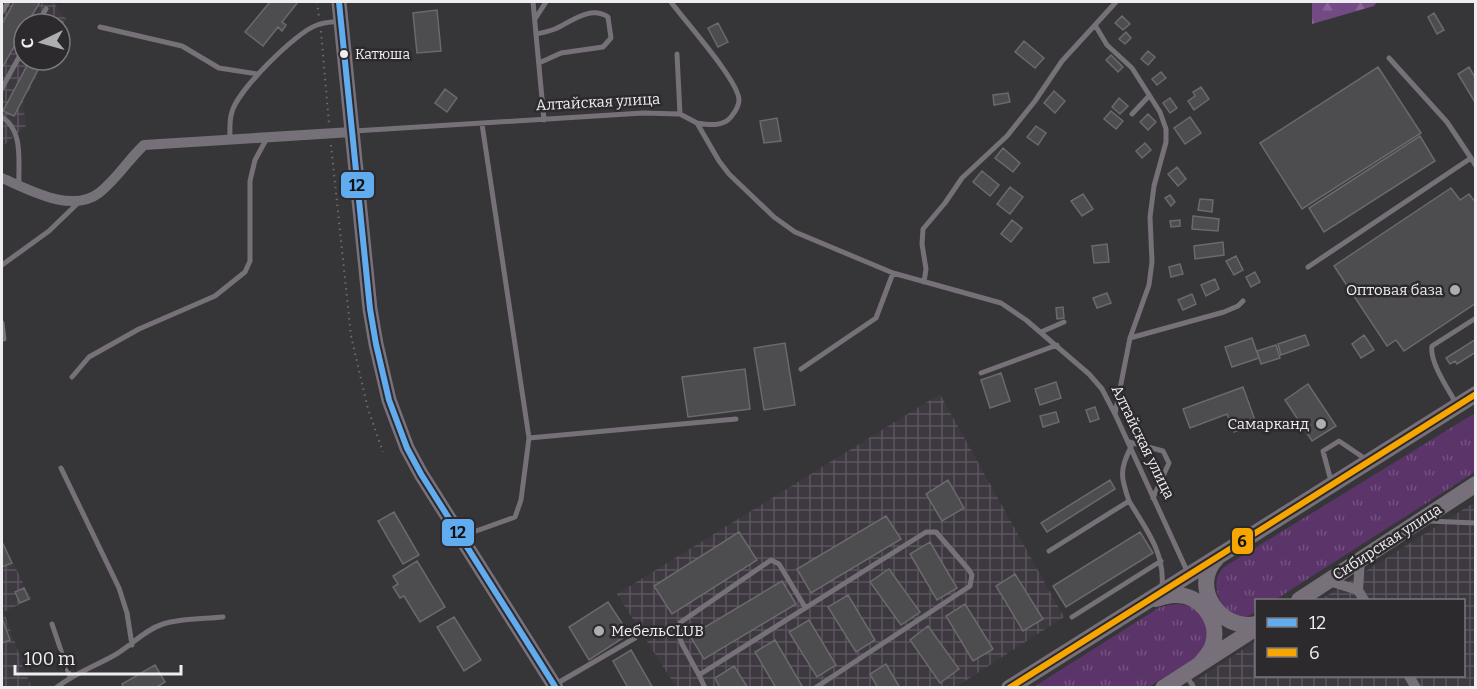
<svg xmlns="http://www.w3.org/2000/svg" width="1477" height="689" viewBox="0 0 1477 689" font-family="Bitter,serif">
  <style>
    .industrial { fill: url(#industrial-grid) }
    .grass { fill: url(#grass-tufts) }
    .forest { fill: url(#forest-firs) }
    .building { fill: #4d4c4e; stroke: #6a696b; stroke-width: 1.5 }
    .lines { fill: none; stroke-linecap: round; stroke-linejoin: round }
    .path { stroke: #706b72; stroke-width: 2; stroke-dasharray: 1.5 4.5; stroke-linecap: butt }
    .service { stroke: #767078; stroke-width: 5 }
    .minor { stroke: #767078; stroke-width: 10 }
    .secondary { stroke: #78717c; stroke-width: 15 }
    .primary { stroke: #77707a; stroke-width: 16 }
    .bus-1-casing { stroke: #2d2a2e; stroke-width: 10 }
    .bus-2-casing { stroke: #2d2a2e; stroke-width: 10 }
    .bus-1 { stroke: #60acee; stroke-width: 6 }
    .bus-2 { stroke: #f7a600; stroke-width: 6 }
    .bus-dot { fill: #eeedef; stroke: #2d2a2e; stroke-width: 2 }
    .poi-dot { fill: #aeadaf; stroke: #2d2a2e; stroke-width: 2 }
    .labels { text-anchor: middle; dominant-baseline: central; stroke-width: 5; stroke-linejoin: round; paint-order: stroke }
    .bus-label { font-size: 14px; fill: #eeedef; stroke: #2d2a2e; text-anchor: start }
    .street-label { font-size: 15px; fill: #eeedef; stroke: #2d2a2e }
    .poi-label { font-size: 15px; fill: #eeedef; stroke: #2d2a2e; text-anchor: end }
    .line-badge { stroke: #2d2a2e; stroke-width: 2 }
    .pale-badge-label { font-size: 16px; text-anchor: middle; font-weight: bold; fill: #111 }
  </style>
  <defs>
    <pattern id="industrial-grid" width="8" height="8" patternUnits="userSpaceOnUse" patternTransform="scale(1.5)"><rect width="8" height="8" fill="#3e3840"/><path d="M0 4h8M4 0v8" fill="none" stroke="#5a555c"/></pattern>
    <pattern id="grass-tufts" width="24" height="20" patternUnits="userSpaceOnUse" patternTransform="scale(1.5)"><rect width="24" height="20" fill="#5b346a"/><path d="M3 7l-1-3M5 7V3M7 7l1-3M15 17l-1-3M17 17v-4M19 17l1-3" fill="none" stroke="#735280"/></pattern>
    <pattern id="forest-firs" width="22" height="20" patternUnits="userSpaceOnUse" patternTransform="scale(1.5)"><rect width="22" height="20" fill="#734a83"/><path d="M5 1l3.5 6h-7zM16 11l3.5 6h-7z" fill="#876495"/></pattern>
  </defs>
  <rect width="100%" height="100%" fill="#363537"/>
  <!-- industrial -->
  <path class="industrial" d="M2,2H53L66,19L60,30V24H24V60H45L23,102L26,126L2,147Z
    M940,394L1064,617L956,687H676L617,594Z
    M1475,502V687L1184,688L1256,641V676H1464V600H1320Z
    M2,540L31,599L4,612L31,687H2Z"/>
  <!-- grass -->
  <path class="grass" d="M1475,413V472L1275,600H1256V612C1252,614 1248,617 1243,617C1223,617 1206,584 1224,567Z
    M1177,604L1190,606L1199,613L1205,619L1208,636L1200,655L1149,687L1032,688L1160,607Z"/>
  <!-- forest -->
  <path class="forest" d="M1312,2H1377L1374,6L1312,24Z"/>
  <!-- building -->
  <path class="building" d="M14,2H40L27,24H24V29L2,68V24Z
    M270,2H298L282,22L286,25L282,31L278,27L263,46L245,32Z
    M437,10L441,51L417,53L413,13Z
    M1434,13L1444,30L1437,34L1428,17Z
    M1122,16L1130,24L1123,30L1115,23Z
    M53,17L63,22L60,28V24H49Z
    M718,23L728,42L718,47L708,28Z
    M1126,32L1131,38L1125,44L1119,39Z
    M1024,41L1044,58L1035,68L1015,52Z
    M1148,51L1155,57L1148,65L1141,59Z
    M1111,55L1123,67L1118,72L1106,60Z
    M30,60H43L14,116L3,111Z
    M1378,67L1421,133L1302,209L1260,143Z
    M1469,67L1476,79V104L1458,74Z
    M1161,72L1166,78L1157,85L1152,79Z
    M1201,87L1209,99L1194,110L1188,101L1195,96L1193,92Z
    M445,89L457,98L447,112L435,103Z
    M1054,91L1065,101L1055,113L1044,103Z
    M1008,93L1010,102L994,105L993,95Z
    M1119,98L1128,106L1120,114L1112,107Z
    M1170,98L1177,108L1170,113L1163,103Z
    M1111,111L1123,121L1116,129L1104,119Z
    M1148,114L1156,122L1148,130L1140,122Z
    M1190,117L1201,133L1185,144L1174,128Z
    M777,118L781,141L764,143L760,121Z
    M1036,126L1046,133L1038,145L1027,137Z
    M1420,136L1435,161L1324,232L1309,208Z
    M1145,143L1151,150L1142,158L1136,151Z
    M1003,148L1020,163L1013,172L995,158Z
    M1177,167L1186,179L1178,186L1168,174Z
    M982,171L999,185L990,196L973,182Z
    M1010,187L1023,197L1010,214L997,204Z
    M1451,188L1460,200L1469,194L1476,203V303L1404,351L1396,340L1387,346L1334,266Z
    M1083,194L1093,209L1082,216L1071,201Z
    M1170,195L1175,202L1171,206L1165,198Z
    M1200,199L1213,200L1212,212L1198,210Z
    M1193,216L1219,219L1218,231L1192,229Z
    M1012,220L1022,228L1011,242L1001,234Z
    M1180,220V226L1171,227L1170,221Z
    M1223,242L1224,255L1195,259L1194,246Z
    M1107,244L1109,262L1094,263L1092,246Z
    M1236,256L1243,270L1234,275L1226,261Z
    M1180,264L1183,274L1171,277L1169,267Z
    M1255,272L1260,282L1251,287L1246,277Z
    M1215,279L1219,289L1206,296L1201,285Z
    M1107,293L1111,303L1097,308L1093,298Z
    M1192,294L1196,304L1183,310L1178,300Z
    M1063,307L1064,318L1057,319L1056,308Z
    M1305,335L1309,345L1281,355L1278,344Z
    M1364,335L1374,350L1361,358L1352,344Z
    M1252,338L1259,358L1232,367L1225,347Z
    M1476,339V352L1457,364L1455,361L1450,364L1446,358Z
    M785,343L795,405L764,410L754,348Z
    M1276,345L1280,358L1261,364L1257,351Z
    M745,369L750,409L688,417L682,377Z
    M1001,373L1010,401L990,408L981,380Z
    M1056,382L1061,398L1040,405L1035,389Z
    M1308,384L1336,426L1312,441L1285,400Z
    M1243,387L1256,423L1234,432L1227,414L1190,428L1183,409Z
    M1095,407L1099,419L1090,422L1086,410Z
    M1056,412L1059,422L1043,427L1040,416Z
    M948,480L964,508L942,521L926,494Z
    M1110,480L1115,489L1047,532L1041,523Z
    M394,512L419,555L403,564L378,521Z
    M886,516L901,539L811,593L797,569Z
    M739,532L757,560L672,614L654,586Z
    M1140,532L1153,553L1066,607L1053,586Z
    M2,542L12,563L2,567Z
    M930,542L957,588L937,600L910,554Z
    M417,561L445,607L420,622L404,596L400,598L393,587L398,584L393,576Z
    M889,569L920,612L901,625L870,582Z
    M1015,574L1043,619L1023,631L996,586Z
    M782,581L796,604L704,659L690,636Z
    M24,588L29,599L20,603L15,592Z
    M848,595L875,640L856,652L828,607Z
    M608,602L629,634L589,660L569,627Z
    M965,604L993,649L973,661L946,616Z
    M454,617L481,660L464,671L437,627Z
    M2,618L10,640L2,643Z
    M809,620L836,665L817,677L789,632Z
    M928,626L959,669L940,683L910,640Z
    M775,640L802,686L798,688H776L755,652Z
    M631,650L653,688H628L613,661Z
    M886,664L900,688H878L870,674Z
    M155,665L165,682L155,688H124L122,684Z
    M734,666L748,688H720L715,678Z"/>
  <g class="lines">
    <!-- path -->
    <path class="path" d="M317,2L319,17
      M321,31L329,124
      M331,145L351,336L368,409L383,452"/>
    <!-- service -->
    <path class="service" d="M533,2L544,120
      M671,2C684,20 739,81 739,100C739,106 735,112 731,117C723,127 709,125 697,123
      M2,12L8,2
      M535,19L546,2
      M37,24L46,9
      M100,27L182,46L219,68L257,74
      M536,34C542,33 549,31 555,29C571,22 590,5 608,17L611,38L603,47L561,53L539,63
      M677,54L680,114
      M1389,58L1447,122L1471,158
      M2,88L24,48
      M1132,114L1149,96
      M2,117C24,131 18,162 19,185
      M482,124L529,438L736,419
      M354,131L643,113L680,114L697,123L719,161L729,174L774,217L795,232L893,273L1001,303L1026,320L1089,374L1102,389L1115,414L1188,573
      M230,140C230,131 229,120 232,112C237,91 296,32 317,25C324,22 333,22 340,21
      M2,265L49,231L78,203
      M1308,267L1471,158L1476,166
      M924,282L926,269L922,244L923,229L945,203L962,178L1007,136L1035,101L1062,61L1095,25
      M2,323L4,339
      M1041,332L1064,322
      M1130,338L1224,312L1238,306L1243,301
      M801,369L876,318L893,273
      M981,373L1057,345
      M72,377L89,357L139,329L215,296L245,272L250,261V181L255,160L267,138
      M1456,403C1448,389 1429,361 1432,346L1476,318
      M1115,414L1130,338L1149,285L1152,262L1150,217L1154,186L1166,142V129L1160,112L1132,68L1107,45L1095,25L1116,2
      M1129,442L1163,451L1169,463L1153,498
      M61,468L119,588L127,613L132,645
      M1331,481L1323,451L1339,441L1367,460
      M1129,501C1121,478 1119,470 1131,447
      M1428,521L1476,523
      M462,536L515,517L521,500L529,438
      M1049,551L1129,501C1146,529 1165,553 1162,586
      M1072,617L1161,561
      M52,624L70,677
      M699,675L682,644L677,629L681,622L771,560L779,564L805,607
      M1186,675L1194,688
      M556,684L635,638
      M56,688C73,674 93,667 113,656C130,647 144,630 163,624C182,618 204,619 223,617
      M705,688L699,675L926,532H936L969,570L972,575L970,586L815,688"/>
    <!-- minor -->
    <path class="minor" d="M2,178C28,189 71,214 99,193C116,180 128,160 144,145L352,132
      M1329,581L1358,590L1364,600
      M1358,590L1360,560
      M1409,676L1416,688"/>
    <!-- secondary -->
    <path class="secondary" d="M339,2L370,309L376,344L389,400L407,448L421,474L556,688"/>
    <!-- primary -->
    <path class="primary" d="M1217,558C1189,586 1220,632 1256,624
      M1156,599C1162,597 1169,595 1175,595C1200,594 1220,620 1213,644C1211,652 1205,658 1200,664
      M1299,600L1476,484
      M1009,688L1476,394
      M1163,688L1256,628"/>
    <defs>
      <path id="bus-1" d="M339,2L370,309L376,344L389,400L407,448L421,474L556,688"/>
      <path id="bus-2" d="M1009,688L1476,394"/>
    </defs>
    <!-- bus-1 casing -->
    <use href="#bus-1" class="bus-1-casing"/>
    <!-- bus-2 casing -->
    <use href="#bus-2" class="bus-2-casing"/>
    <!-- bus-1 -->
    <use href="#bus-1" class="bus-1"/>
    <!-- bus-2 -->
    <use href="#bus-2" class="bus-2"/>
  </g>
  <!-- markers -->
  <circle class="bus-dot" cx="344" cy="54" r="5"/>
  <g class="poi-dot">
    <circle cx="1455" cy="290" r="6"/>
    <circle cx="1321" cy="424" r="6"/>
    <circle cx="599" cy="631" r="6"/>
  </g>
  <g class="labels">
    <!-- bus labels -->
    <g class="bus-label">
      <text x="355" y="54">Катюша</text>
    </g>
    <!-- street labels -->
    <g class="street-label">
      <text transform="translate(598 102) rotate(-3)">Алтайская улица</text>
      <text transform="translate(1143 442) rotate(64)">Алтайская улица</text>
      <text transform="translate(1387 542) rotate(-33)">Сибирская улица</text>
    </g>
    <!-- poi labels -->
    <g class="poi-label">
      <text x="1443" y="290">Оптовая база</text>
      <text x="1309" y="424">Самарканд</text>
      <text x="611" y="631" text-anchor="start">МебельCLUB</text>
    </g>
  </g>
  <g class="line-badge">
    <rect x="340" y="171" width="35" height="28" rx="6" fill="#60acee"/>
    <rect x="441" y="518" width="34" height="29" rx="6" fill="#60acee"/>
    <rect x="1231" y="527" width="23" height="28" rx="6" fill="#f7a600"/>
  </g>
  <g class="pale-badge-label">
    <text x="357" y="191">12</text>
    <text x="458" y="538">12</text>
    <text x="1242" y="547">6</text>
  </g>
  <!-- border -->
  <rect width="1477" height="689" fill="none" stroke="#eeedef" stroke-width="6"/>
  <!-- legend -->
  <rect x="1255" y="599" width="210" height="78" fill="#2d2a2e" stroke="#7a787b" stroke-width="1.5"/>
  <rect x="1267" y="618" width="30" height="9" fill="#60acee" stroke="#7a787b" stroke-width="1.5"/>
  <text x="1309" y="629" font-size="18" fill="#eeedef">12</text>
  <rect x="1267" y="648" width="30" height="9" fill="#f7a600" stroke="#7a787b" stroke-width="1.5"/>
  <text x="1309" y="659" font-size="18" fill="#eeedef">6</text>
  <!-- north arrow -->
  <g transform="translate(42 42) rotate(265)"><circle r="28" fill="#2d2a2e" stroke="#7a787b" stroke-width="1.5"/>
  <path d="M0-4.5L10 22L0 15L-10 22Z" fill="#aeadaf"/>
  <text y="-9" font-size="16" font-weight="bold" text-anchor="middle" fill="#eeedef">С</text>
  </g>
  <!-- scale -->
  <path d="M15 665v9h166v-9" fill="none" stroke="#eeedef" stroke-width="3"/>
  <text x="24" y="665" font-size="18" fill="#eeedef" stroke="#2d2a2e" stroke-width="4.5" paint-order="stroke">100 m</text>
</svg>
